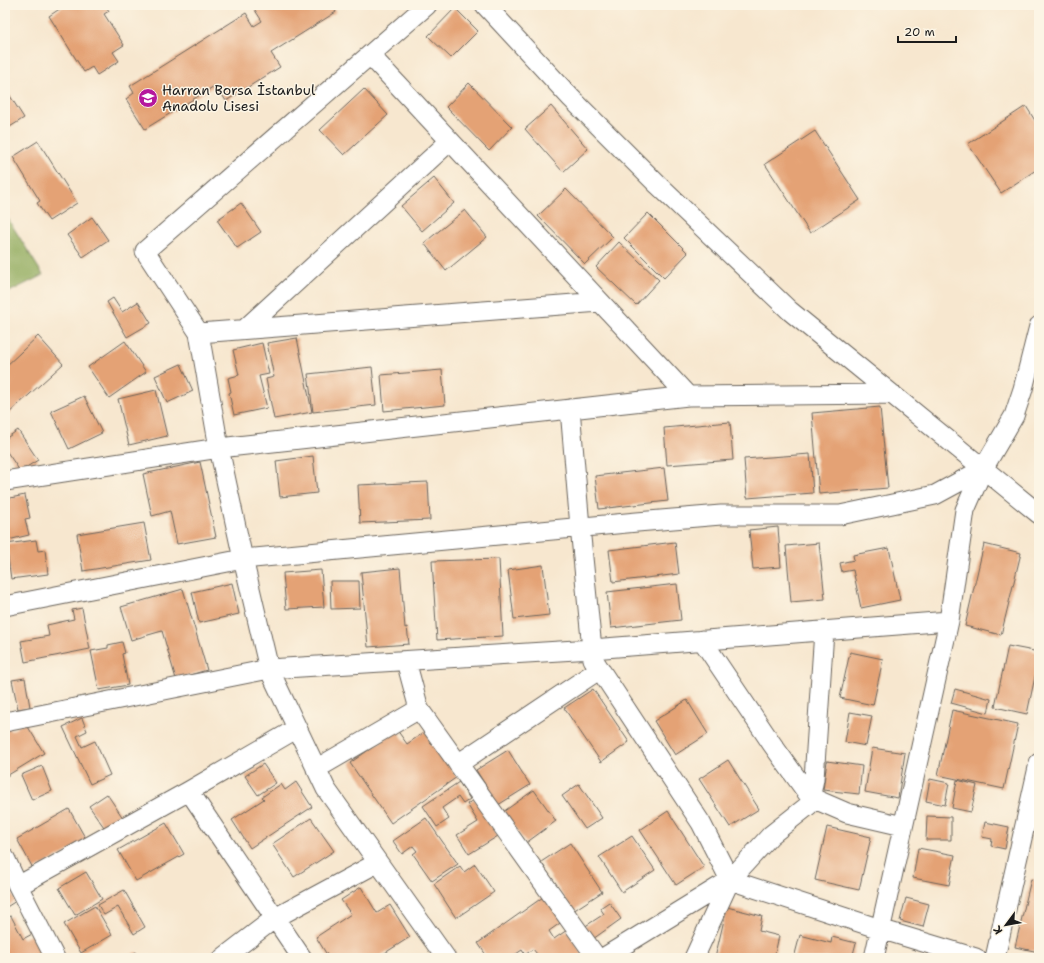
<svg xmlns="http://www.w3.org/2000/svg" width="1044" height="963" viewBox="0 0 1044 963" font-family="'Shantell Sans',sans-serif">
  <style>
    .forest { fill: #92ac5e; stroke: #57643d }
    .building { fill: #e4a275 }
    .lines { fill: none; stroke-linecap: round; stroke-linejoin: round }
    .street-casing { stroke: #69635b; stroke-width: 21 }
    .street { stroke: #fff; stroke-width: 19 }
    .labels { text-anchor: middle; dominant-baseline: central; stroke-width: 3; stroke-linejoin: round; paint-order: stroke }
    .poi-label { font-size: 14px; fill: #1c1c1c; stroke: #fcf5e5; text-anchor: start }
  </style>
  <rect width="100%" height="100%" fill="#fcf5e5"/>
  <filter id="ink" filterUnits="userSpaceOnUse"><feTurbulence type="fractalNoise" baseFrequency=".025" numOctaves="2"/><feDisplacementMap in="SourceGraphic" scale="8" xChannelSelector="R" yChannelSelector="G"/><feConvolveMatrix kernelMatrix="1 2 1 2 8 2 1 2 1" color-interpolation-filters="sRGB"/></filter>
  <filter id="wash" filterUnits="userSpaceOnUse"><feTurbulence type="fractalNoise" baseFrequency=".012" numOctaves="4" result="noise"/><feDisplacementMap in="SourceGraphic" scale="16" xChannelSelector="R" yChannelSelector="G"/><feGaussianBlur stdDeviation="0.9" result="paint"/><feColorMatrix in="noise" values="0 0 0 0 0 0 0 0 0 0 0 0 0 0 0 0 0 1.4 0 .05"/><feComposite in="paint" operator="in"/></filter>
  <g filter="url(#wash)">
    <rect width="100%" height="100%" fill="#f7e7cf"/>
    <!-- forest -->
    <path class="forest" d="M5,214L43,275L5,294Z"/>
    <g id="blocks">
      <!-- building -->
      <path class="building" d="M63,5H105L109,11L104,14L124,45L113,52L119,61L97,75L92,67L84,72L49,16L64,6Z
        M256,5H332L336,12L271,53L280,67L226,101L216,85L145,129L126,99L134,93L130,86L246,13L254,26L262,21L253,7Z
        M455,8L478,31L451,58L428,36Z
        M469,83L512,127L489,151L446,107Z
        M5,88L24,118L5,130Z
        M364,89L388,115L344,155L320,130Z
        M551,106L588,149L563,172L525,129Z
        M1026,106L1039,127V168L1001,193L968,144Z
        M815,131L860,200L810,233L765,164Z
        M38,141L77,203L49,221L37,203L40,201L13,157Z
        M434,178L454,203L422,231L401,206Z
        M566,189L613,237L585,264L538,216Z
        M241,203L261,232L237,248L217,220Z
        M465,210L487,237L446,271L424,243Z
        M648,213L688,253L664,278L624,238Z
        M92,217L108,240L83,257L67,235Z
        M619,242L659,280L636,305L596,267Z
        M113,298L122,312L138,302L151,323L127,337L107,302Z
        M38,336L63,364L8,414L5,410V367Z
        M297,338L312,412L274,419L266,379L274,377L267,343Z
        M125,341L146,372L109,398L88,367Z
        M262,343L269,374L259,376L267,408L234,415L229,393L231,392L228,378L239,375L233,350Z
        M181,364L193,391L167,403L155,376Z
        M372,367L376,405L313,412L308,374Z
        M442,370L445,405L384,411L381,375Z
        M156,390L167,436L129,445L118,399Z
        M84,396L102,433L69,449L51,411Z
        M880,407L888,488L819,494L812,413Z
        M730,422L733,460L667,465L664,428Z
        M18,430L38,460L20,471L5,449V439Z
        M810,454L813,493L747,498L744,459Z
        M313,456L317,493L280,497L276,461Z
        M200,462L216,537L177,544L170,511L152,516L143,474Z
        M664,468L668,501L599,509L595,476Z
        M428,482L430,520L360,523L358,485Z
        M25,495L30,518L25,519L29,535L8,540L5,528V499Z
        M144,523L151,560L83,571L77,534Z
        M778,527L781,567L753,569L749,530Z
        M36,540L38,551L45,550L48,574L11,579L6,544Z
        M675,542L679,574L613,582L609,550Z
        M819,543L825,599L791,602L786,546Z
        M984,544L1021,553L1001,635L965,626Z
        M889,548L900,600L861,608L853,570L842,572L840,563L854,560L853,555Z
        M499,559L503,636L437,640L432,561Z
        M543,565L549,615L514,619L508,570Z
        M400,568L405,628L407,627L409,644L368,647L361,572Z
        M321,570L324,607L286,609L283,573Z
        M330,581H359L360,608L331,609Z
        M232,583L239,614L199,623L192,592Z
        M677,584L681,620L611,628L607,592Z
        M183,589L207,670L176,679L162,631L131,640L121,607Z
        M82,608L90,649L25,662L21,641L49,636L47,625L74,619L72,610Z
        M122,642L125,653L122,654L128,685L99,690L91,651L108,648V645Z
        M1008,646L1039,652V658L1027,714L995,707Z
        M850,652L883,659L873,705L840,698Z
        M25,678L30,707L18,709L12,680Z
        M593,689L629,742L601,762L564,708Z
        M955,689L991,699L988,713L951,703Z
        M687,700L708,734L675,755L654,721Z
        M952,710L1018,724L1004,789L938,775Z
        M850,712L872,716L866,746L845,742Z
        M82,718L87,731L77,736L82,747L95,741L110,775L90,784L63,727Z
        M5,721L11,731L25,722L44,753L5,777Z
        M397,730L407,744L426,731L457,777L391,823L350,763Z
        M872,748L905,753L898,798L865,792Z
        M508,750L530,785L498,805L476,770Z
        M728,760L759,809L730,827L699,779Z
        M827,761L862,766L859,794L823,790Z
        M263,764L276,783L258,795L245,776Z
        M42,766L52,791L32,800L21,775Z
        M930,779L949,783L945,805L926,801Z
        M957,780L977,785L971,812L952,808Z
        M296,782L312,807L250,848L232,820L264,799L262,797L281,784L285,790Z
        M459,782L470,799L463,804L458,797L442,808L449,819L437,827L423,806Z
        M579,784L602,818L585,829L562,796Z
        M534,790L556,821L526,843L503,812Z
        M107,794L123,818L106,830L89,806Z
        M475,799L498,836L469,854L457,835L478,822L467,804Z
        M69,809L87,841L34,870L17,839Z
        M668,811L704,867L676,885L640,830Z
        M927,816L951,817V840H926Z
        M311,818L334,851L294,877L272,844Z
        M426,818L458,864L432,881L413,854L417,851L413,846L402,854L393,841Z
        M985,822L1009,827L1005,849L991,846L992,839L982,837Z
        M166,823L184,854L136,881L118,850Z
        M827,827L871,837L859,890L815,880Z
        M632,836L655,870L622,892L599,857Z
        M570,843L602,892L573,911L541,862Z
        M918,848L955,855L949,885L913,878Z
        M475,864L494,892L456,918L434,884L460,866L464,872Z
        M86,872L102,899L75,915L59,888Z
        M1031,879L1039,881V952L1015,947Z
        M5,882L16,901L5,908Z
        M361,887L377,913L390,905L410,937L377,958H329L316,937L351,914L341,900Z
        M124,890L145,927L134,934L118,907L104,915L98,905Z
        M546,895L563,921L549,931L554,939L567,930L582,954L577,958H540L533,949L525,955L522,950L510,958H488L478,943Z
        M906,898L929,904L923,927L900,921Z
        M609,902L621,919L593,939L584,927L604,914L600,908Z
        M95,906L112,935L81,953L64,924Z
        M727,907L762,916L759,931L779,936L774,958H715Z
        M11,916L23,939L34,933L47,958H7L5,954V919Z
        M800,935L831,943L832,937L856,943L852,958H794Z
        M136,952L140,958H126Z"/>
    </g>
  </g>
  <g filter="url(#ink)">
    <use href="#blocks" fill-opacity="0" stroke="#69635b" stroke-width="1"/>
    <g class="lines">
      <defs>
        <path id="street" d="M485,5L571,98L658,185L790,311L1039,514
          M370,55L688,396
          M245,329L450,141
          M199,333L600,302
          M570,409L580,527L593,659L701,823L730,880L694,958
          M5,481L219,448L199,333L145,251L427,5
          M5,606L243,559L637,522L721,515H840L935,495L983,469
          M702,640L772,744L810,797L847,813L903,826
          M406,661L419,709L597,958
          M5,722L269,669L592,649L949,621
          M458,764L600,669
          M316,769L419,709
          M189,791L302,958
          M5,858L18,886L55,958
          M730,880L771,835L809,805L814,779L824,631
          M18,886L189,791L296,729
          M223,958L275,918L377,863
          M446,958L326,789L269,669L243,559L219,448L688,396L891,394
          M603,958L730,880L880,929L976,958
          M874,958L949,621L965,510L983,469L1014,416L1023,389L1039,326
          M995,958L1039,763"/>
      </defs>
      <!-- street casing -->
      <use href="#street" class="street-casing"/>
      <!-- street -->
      <use href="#street" class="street"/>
    </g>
  </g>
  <!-- icons -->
  <defs>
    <symbol id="school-disc" viewBox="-11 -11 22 22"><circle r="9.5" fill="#b5179e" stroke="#fcf5e5"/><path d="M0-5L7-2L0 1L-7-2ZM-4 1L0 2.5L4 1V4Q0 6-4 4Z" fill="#fff"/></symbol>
  </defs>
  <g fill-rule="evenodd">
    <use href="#school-disc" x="137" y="87" width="22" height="22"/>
  </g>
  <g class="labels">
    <!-- poi labels -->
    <g class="poi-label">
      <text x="162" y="90">Harran Borsa İstanbul<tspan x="162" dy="16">Anadolu Lisesi</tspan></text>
    </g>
  </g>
  <!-- margin -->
  <rect width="1044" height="963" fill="none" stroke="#fcf5e5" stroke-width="20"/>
  <!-- north arrow -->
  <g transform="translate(1006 925) rotate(238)" stroke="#fcf5e5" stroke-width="3" paint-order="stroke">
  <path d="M0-3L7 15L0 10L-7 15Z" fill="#1c1c1c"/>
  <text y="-6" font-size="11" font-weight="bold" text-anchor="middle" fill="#1c1c1c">K</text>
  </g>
  <!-- scale -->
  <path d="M898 36v6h58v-6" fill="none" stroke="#1c1c1c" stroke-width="2"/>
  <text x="904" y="36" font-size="12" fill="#1c1c1c" stroke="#fcf5e5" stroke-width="3" paint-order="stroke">20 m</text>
</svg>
